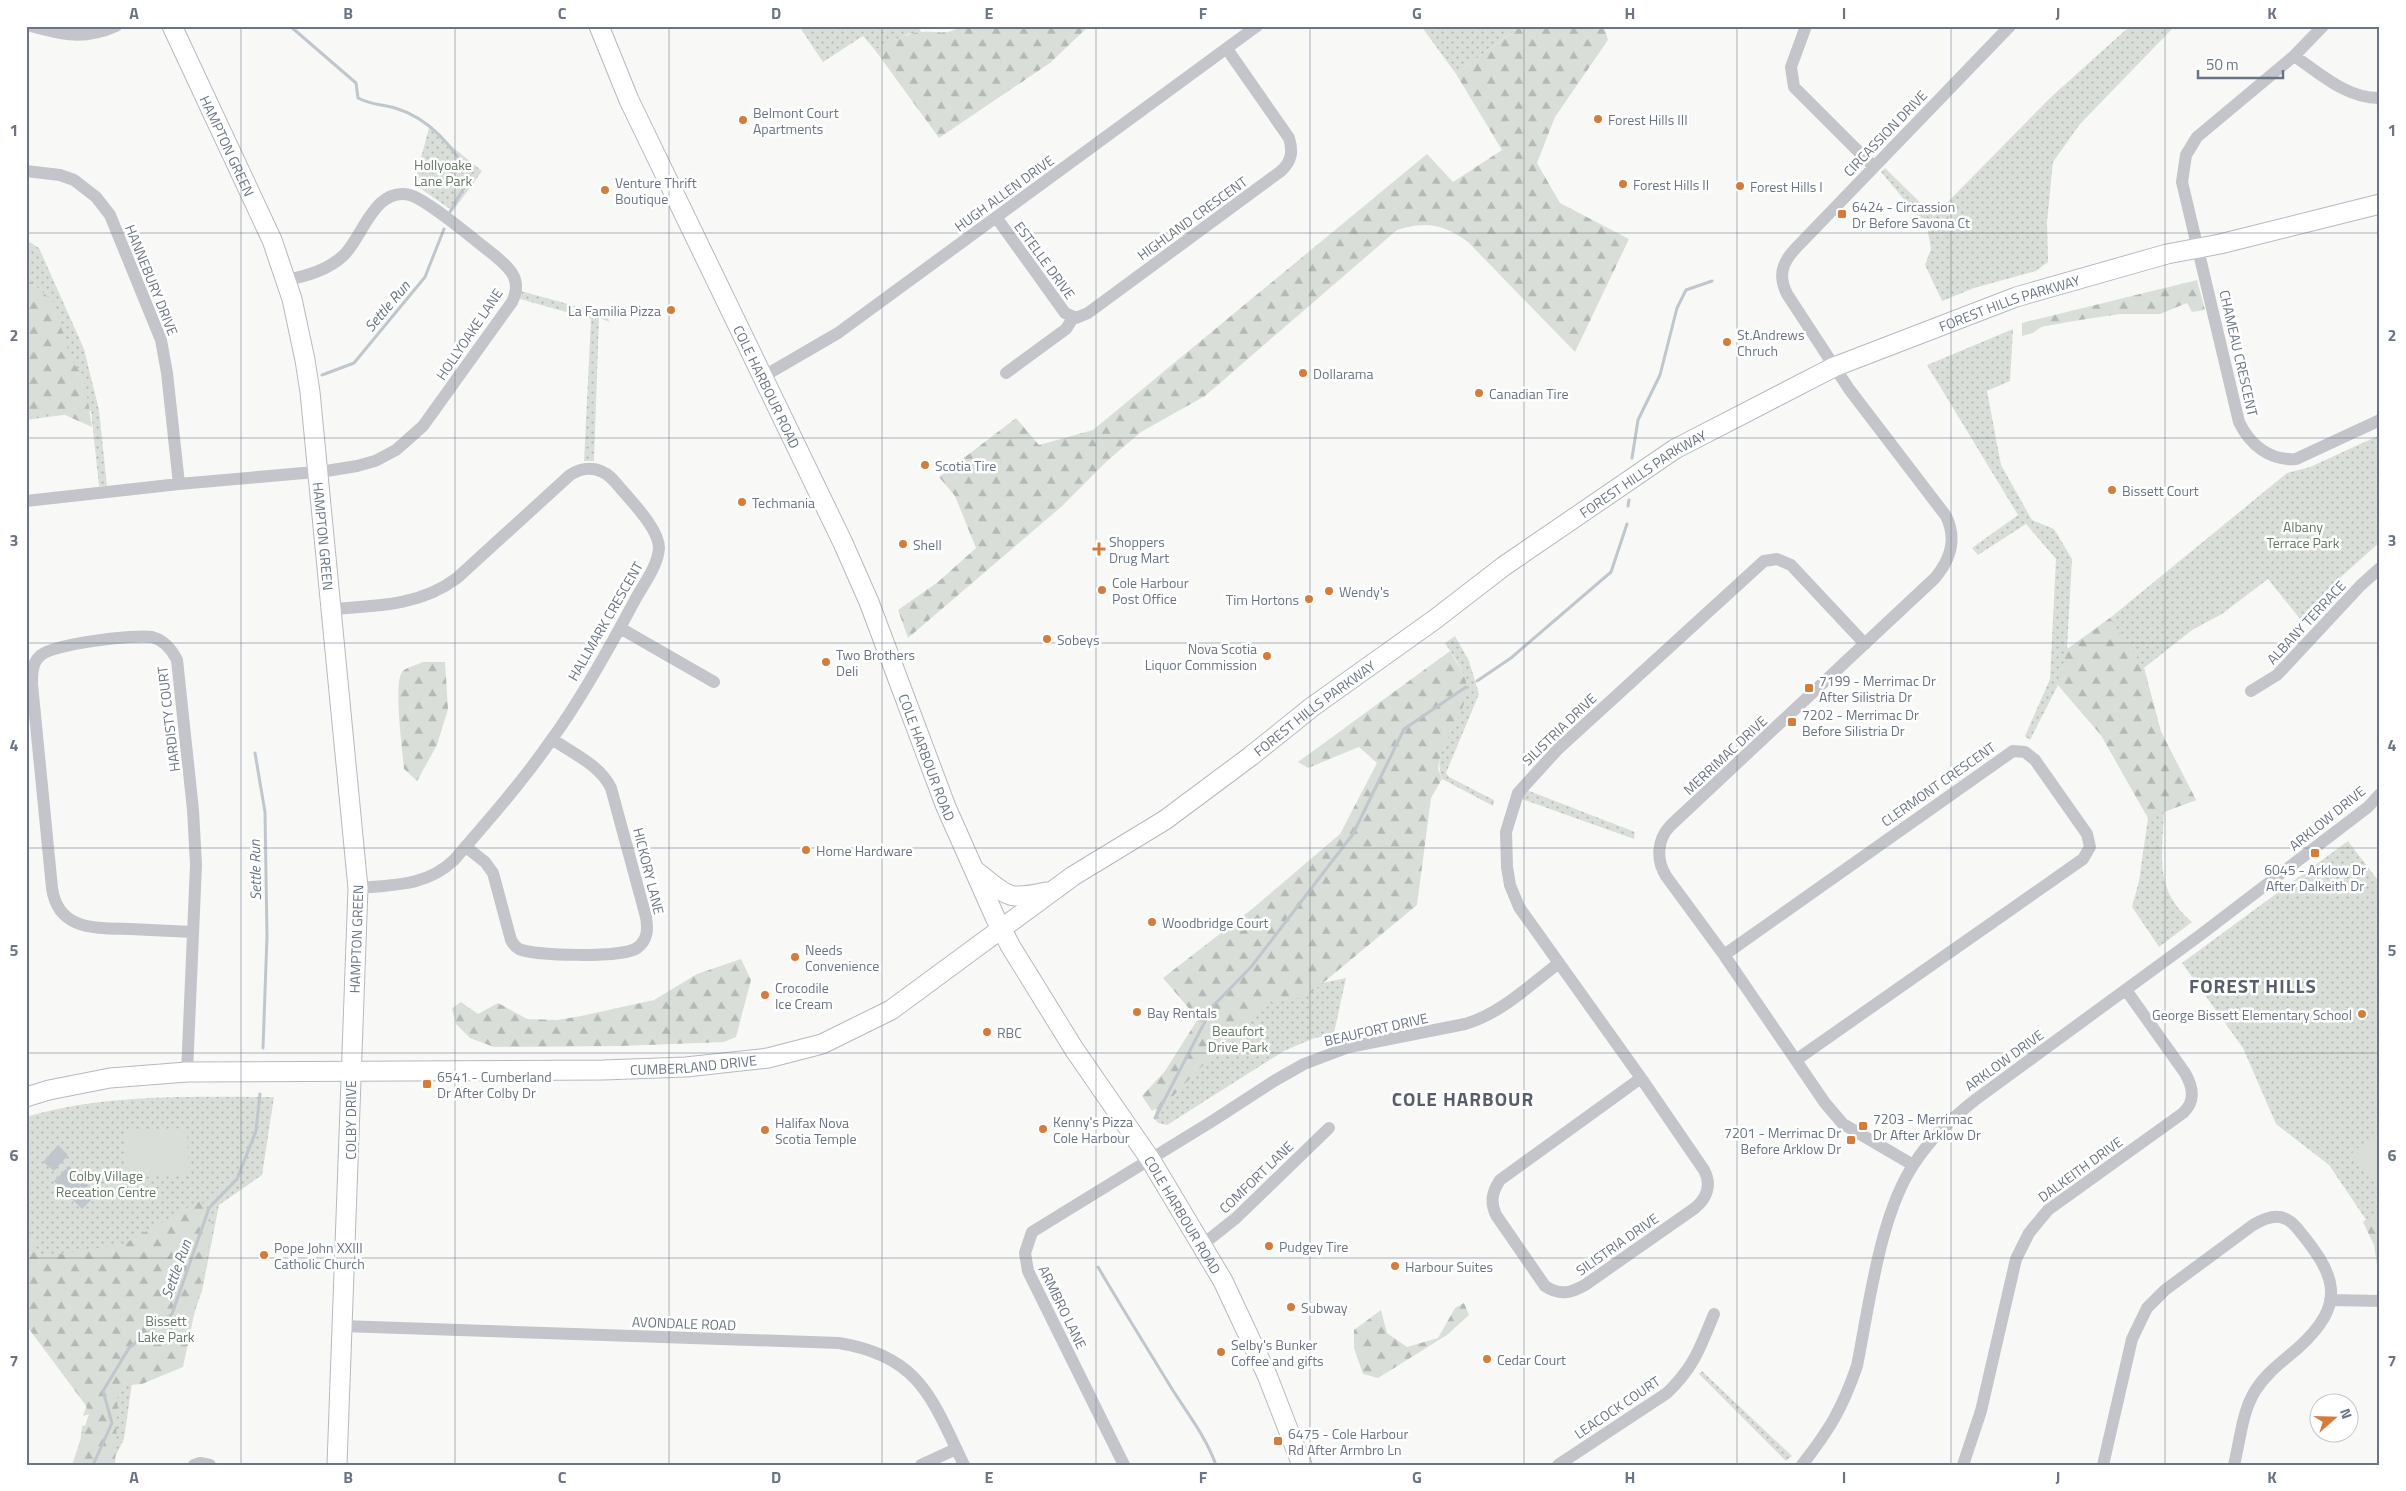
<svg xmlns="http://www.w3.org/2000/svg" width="2406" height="1491" viewBox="0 0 2406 1491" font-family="'Titillium Web',sans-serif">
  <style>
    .grass { fill: url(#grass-dots) }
    .forest { fill: url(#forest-firs) }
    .pitch { fill: #d9dfd8 }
    .water { fill: #bfc6cc }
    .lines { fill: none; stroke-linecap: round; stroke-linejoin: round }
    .stream { stroke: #bfc6cc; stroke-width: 3 }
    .secondary-casing { stroke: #b5b9be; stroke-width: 21 }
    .street { stroke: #c3c5ca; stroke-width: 12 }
    .secondary { stroke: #fff; stroke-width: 19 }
    .grid { fill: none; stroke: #6a7485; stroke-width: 1; stroke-opacity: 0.55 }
    .poi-dot { fill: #d57c3a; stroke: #fff; stroke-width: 2 }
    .labels { text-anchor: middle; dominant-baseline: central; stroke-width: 5; stroke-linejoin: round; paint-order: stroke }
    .poi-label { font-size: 14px; fill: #6a7485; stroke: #fff; text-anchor: start }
    .street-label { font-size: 14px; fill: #6a7485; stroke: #fff }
    .park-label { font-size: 14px; fill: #657865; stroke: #fff }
    .water-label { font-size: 15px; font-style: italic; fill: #667480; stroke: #fff }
    .district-label { font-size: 19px; font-weight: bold; letter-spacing: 1px; fill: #585f6b; stroke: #fff }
    .neatline { fill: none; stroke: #6a7485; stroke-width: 2 }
    .grid-label { font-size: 16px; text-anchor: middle; font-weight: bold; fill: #6a7485 }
  </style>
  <defs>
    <pattern id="grass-dots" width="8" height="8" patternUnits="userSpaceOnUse" patternTransform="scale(1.25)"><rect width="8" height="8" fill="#d9dfd8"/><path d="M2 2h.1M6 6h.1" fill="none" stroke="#b4b9b5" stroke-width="1.8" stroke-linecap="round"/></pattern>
    <pattern id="forest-firs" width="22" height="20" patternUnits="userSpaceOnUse" patternTransform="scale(1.25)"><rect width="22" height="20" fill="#d9dfd8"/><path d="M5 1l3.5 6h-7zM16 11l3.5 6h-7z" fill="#b4b9b5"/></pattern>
  </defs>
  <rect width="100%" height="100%" fill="#f8f9f7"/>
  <!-- grass -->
  <path class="grass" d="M799,26H918L921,32L908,34L875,50L863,36L823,62Z
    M1421,26H1521L1456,74Z
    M2130,26H2175L2080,124L2053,162L2047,222L2048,262L2036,271L1974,288L1942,301L1925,265L1931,249L1927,227L1881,172L1885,168L1934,216L2051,97Z
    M429,128L482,171L453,211L414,184Z
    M26,240L39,248L84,349L99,410L107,486H99L91,411L26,420Z
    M521,291L593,311L600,309L610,322L599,318L594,461H584L591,319L520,299Z
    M2013,329L2010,381L1987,391L2001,465L2032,520L2054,529L2072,559L2067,649L2110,618L2287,473L2310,467L2380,435V542L2333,584L2300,619L2268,579L2222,614L2192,630L2144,668L2161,732L2196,800L2164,812C2162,857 2154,890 2192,922L2159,947L2132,907L2139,881L2148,818L2101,735L2058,685L2030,740L2025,736L2050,679L2056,559L2026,524L1978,555L1972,548L2018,515L1927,365Z
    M1455,636L1469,661L1479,694L1446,773L1449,777L1494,800L1493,806L1442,779C1429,744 1471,715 1465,680C1463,668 1451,653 1445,643Z
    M1524,789L1635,832L1634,839L1519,798Z
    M2348,841L2380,883V1255L2373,1230L2329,1165L2276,1124L2243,1048L2182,963Z
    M1346,978L1334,1033L1312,1039L1284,1051L1167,1125L1158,1123L1155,1119L1156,1107L1214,1006Z
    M274,1097L262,1175L219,1205L202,1291L184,1343L134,1369L124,1439L111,1465H78L82,1426L108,1418L103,1410L83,1416L93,1387L26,1305V1117C107,1093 191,1097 274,1097Z
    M1702,1371L1792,1456L1786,1461L1699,1374Z"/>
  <!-- forest -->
  <path class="forest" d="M963,26H1089L1050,63L939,138L875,50C886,44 909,32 921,32C942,31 943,36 963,26Z
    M1521,26H1604L1608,40L1555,117L1537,163L1560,203L1629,239L1575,352L1468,242C1443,224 1426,221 1397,230L1205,396L1141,432L1106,462L1061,507L908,638L898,610L938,582L976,548L955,496L939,477L1016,418L1039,445L1093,430L1427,154L1453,182L1502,150L1456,74Z
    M26,277L54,303L68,350L74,364L84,376L92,427L65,415L26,417Z
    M2197,280L2205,310L2192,312L2187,303L2160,314H2120L2080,320L2041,327L2033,333L2022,336V323Z
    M2110,618L2144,668L2161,732L2196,800L2148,818L2101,735L2058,685L2067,650Z
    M1450,651C1454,659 1462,669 1465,678C1473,705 1446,733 1440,758L1438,768L1442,779L1431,798L1417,905L1307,996L1262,1005L1173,1096L1152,1111L1142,1096L1165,1071L1198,1019L1163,978L1252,909L1340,834L1377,763L1359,747L1308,768L1298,762Z
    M423,662H445L448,709L437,745L417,781L404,769C403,753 393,683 402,672C406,667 417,665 423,662Z
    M741,959L751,980L736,1037L724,1042L620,1046L494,1047L470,1038L456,1024L452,1008L461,1002L478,1014L498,1003L527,1019L557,1020L581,1016L654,1000L697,974Z
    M201,1200L213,1226L183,1367L142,1384L129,1385L118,1392L115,1465H72L90,1411L26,1325V1222L40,1257L124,1244Z
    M2380,1208V1285L2374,1245L2363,1222Z
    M1464,1303L1469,1315L1447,1335L1378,1378L1363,1374L1354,1348V1330L1381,1310L1387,1333L1407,1347L1438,1338L1455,1308Z"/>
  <!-- pitch -->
  <path class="pitch" d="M187,1128L189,1175L127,1177L125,1131Z
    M2380,1130V1185L2352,1153Z"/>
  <!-- water -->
  <path class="water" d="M58,1145L68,1155L54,1171L43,1162Z
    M69,1166L97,1194L82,1209L54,1181Z"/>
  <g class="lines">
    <!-- stream -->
    <path class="stream" d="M290,26L356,83L358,98C371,105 382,104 395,108C429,118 454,147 470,177L450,212
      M322,375L354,363L425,277L444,229
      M1632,458L1638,420L1660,375L1677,308L1686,290L1712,281
      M1628,506L1629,500
      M1477,681L1511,658L1611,572L1627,524
      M255,753L265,812L267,936L263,1048
      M1155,1118L1213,1006L1251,967L1353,834L1404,729L1466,687
      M1098,1267C1122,1308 1147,1348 1172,1389C1188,1414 1206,1437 1216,1465
      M93,1465L112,1423L103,1391L129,1348L172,1314L209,1208L237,1179L256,1131L260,1094"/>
    <defs>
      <g id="secondary">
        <path id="s1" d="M172,26L272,240L292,299L305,360L310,392L358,888L337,1465"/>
        <path id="s2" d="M599,26L629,100L843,543L869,602L946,807L995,917L1011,947L1074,1049L1150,1159L1223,1281L1267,1375L1302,1465"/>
        <path d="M977,872C1008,896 1006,901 1046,892"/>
        <path id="s3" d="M26,1097L49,1090L110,1078L187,1072L603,1070L686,1067L768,1058L822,1044L891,1010L1073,876L1165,820L1251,756L1312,707L1434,620L1504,566L1675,449L1834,367L2016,297L2167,254L2220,244L2380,204"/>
      </g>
    </defs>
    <!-- secondary casing -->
    <use href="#secondary" class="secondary-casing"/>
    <!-- street -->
    <path class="street" d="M31,26C63,35 84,40 116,26
      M1806,26L1791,67L1794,87L1873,166
      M2323,26L2294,56L2197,137L2186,155L2182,182L2239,422C2250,445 2270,461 2296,459L2380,420
      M2294,56C2320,73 2347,99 2380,98
      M26,171L60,175L74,180L96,197L110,215L161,340L167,373L179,484
      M996,217L1065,313L1076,318L1088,313L1281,171C1292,161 1293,151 1289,138L1227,49
      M1006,373L1066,329L1073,318
      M764,376L838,333L1257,26
      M26,501L179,484L326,471L357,466L375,461L396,450L423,426L512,302C523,280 510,268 494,255C477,242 428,200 410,195C375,186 363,236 344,255C328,270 307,276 286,280
      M331,609C376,606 420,606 457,578L570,475C587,464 604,468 616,483C629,499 659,528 659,548C658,566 643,585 635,600C611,645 582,698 552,739C523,781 488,821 454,860C427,886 394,885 358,888
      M620,628L714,682
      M2251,691L2277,675L2361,585L2380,568
      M466,847L485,862L493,873L511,940C513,944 515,947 519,949C535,956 623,958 637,948C648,940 648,929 646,917L611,788C600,765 572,753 552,739
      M1724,955L2013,751L2025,752L2035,760L2087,834L2090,847L2083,859L1796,1060
      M187,1072L196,865L193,810L177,660C172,650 164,640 152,637C136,634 51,644 40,656C32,663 32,674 32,684L52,888C58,931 96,928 130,929C151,930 171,931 192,932
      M1641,1078L1519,907L1510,885L1507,867L1506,832L1518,793L1558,749L1764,561L1777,559L1791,565L1865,644
      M1641,1078L1704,1170C1712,1185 1707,1198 1695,1208L1585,1285C1571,1293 1560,1296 1545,1286L1496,1215C1490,1202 1492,1192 1500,1180Z
      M1913,1165L1843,1124L1825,1103L1724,955L1666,876C1656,860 1657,840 1670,826L1935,578C1951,559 1957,539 1946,516L1849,389L1787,294C1778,276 1782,263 1795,249L2010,26
      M1202,1245L1236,1218L1329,1128
      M2330,1300L2380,1301
      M342,1326L839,1343C920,1356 932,1399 964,1465
      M194,1465L200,1463L210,1465
      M921,1465L956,1449
      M1124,1465L1028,1271L1025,1253L1032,1232L1214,1120L1274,1081L1304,1064L1349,1047L1465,1024C1500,1014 1530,985 1559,963
      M1558,1465L1667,1393C1694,1367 1700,1348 1714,1314
      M1802,1465C1830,1429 1842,1409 1857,1366C1869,1306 1880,1214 1914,1164C1930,1139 1952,1118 1975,1100L2199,936L2368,807L2380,794
      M1963,1465L1981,1411L2016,1259L2029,1233L2048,1210L2183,1113C2196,1101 2193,1087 2185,1073L2126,990
      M2103,1465L2132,1339L2147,1308L2165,1290L2253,1225C2270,1215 2284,1212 2297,1228C2335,1274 2349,1302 2298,1348C2282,1362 2266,1373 2255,1391C2242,1412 2240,1441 2234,1465"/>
    <!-- secondary -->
    <use href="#secondary" class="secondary"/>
  </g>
  <!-- grid -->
  <path class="grid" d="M241,26V1465M455,26V1465M669,26V1465M882,26V1465M1096,26V1465M1310,26V1465M1524,26V1465M1737,26V1465M1951,26V1465M2165,26V1465M26,233H2380M26,438H2380M26,643H2380M26,848H2380M26,1053H2380M26,1258H2380"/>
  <!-- markers -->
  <g class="poi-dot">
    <circle cx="1598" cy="119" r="5"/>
    <circle cx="743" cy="120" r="5"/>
    <circle cx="1623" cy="184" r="5"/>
    <circle cx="1740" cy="186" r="5"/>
    <circle cx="605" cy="190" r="5"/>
    <rect x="1837" y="209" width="10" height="10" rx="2.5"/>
    <circle cx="671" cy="310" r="5"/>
    <circle cx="1727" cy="342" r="5"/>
    <circle cx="1303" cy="373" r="5"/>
    <circle cx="1479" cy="393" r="5"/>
    <circle cx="925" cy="465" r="5"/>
    <circle cx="2112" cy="490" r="5"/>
    <circle cx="742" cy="502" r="5"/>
    <circle cx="903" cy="544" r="5"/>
    <path d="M1096.5 541.5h5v5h5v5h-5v5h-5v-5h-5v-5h5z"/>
    <circle cx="1102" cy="590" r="5"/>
    <circle cx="1329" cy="591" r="5"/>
    <circle cx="1309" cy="599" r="5"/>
    <circle cx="1047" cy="639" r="5"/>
    <circle cx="1267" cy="656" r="5"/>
    <circle cx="826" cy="662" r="5"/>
    <rect x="1804" y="683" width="10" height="10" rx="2.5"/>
    <rect x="1787" y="717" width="10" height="10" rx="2.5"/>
    <circle cx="806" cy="850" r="5"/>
    <rect x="2310" y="848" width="10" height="10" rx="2.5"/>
    <circle cx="1152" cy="922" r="5"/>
    <circle cx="795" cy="957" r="5"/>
    <circle cx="765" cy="995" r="5"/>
    <circle cx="1137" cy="1012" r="5"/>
    <circle cx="2362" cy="1014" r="5"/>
    <circle cx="987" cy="1032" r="5"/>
    <rect x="422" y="1079" width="10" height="10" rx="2.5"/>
    <rect x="1858" y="1121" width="10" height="10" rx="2.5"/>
    <circle cx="1043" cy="1129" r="5"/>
    <circle cx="765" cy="1130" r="5"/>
    <rect x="1846" y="1135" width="10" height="10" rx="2.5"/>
    <circle cx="1269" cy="1246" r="5"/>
    <circle cx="264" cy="1255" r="5"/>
    <circle cx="1395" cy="1266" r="5"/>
    <circle cx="1291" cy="1307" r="5"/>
    <circle cx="1221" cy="1352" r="5"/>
    <circle cx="1487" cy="1359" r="5"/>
    <rect x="1273" y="1436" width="10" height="10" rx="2.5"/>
  </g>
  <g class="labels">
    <!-- poi labels -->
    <g class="poi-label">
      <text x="753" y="112">Belmont Court<tspan x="753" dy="16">Apartments</tspan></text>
      <text x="1608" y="119">Forest Hills III</text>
      <text x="615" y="182">Venture Thrift<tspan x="615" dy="16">Boutique</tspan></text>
      <text x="1633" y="184">Forest Hills II</text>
      <text x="1750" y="186">Forest Hills I</text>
      <text x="1852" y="206">6424 - Circassion<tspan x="1852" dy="16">Dr Before Savona Ct</tspan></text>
      <text x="661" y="310" text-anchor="end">La Familia Pizza</text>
      <text x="1737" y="334">St.Andrews<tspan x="1737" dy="16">Chruch</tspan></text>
      <text x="1313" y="373">Dollarama</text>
      <text x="1489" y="393">Canadian Tire</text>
      <text x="935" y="465">Scotia Tire</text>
      <text x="2122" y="490">Bissett Court</text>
      <text x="752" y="502">Techmania</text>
      <text x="1109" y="541">Shoppers<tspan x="1109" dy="16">Drug Mart</tspan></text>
      <text x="913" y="544">Shell</text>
      <text x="1112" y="582">Cole Harbour<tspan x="1112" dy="16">Post Office</tspan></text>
      <text x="1339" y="591">Wendy's</text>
      <text x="1299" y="599" text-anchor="end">Tim Hortons</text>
      <text x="1057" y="639">Sobeys</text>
      <text x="1257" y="648" text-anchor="end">Nova Scotia<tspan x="1257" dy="16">Liquor Commission</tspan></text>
      <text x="836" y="654">Two Brothers<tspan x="836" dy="16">Deli</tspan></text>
      <text x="1819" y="680">7199 - Merrimac Dr<tspan x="1819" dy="16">After Silistria Dr</tspan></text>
      <text x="1802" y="714">7202 - Merrimac Dr<tspan x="1802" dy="16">Before Silistria Dr</tspan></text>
      <text x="816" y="850">Home Hardware</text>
      <text x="2315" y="869" text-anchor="middle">6045 - Arklow Dr<tspan x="2315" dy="16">After Dalkeith Dr</tspan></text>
      <text x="1162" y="922">Woodbridge Court</text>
      <text x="805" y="949">Needs<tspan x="805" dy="16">Convenience</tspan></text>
      <text x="775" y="987">Crocodile<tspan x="775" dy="16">Ice Cream</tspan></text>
      <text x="1147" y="1012">Bay Rentals</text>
      <text x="2352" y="1014" text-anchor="end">George Bissett Elementary School</text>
      <text x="997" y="1032">RBC</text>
      <text x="437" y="1076">6541 - Cumberland<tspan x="437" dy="16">Dr After Colby Dr</tspan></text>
      <text x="1873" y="1118">7203 - Merrimac<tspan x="1873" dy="16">Dr After Arklow Dr</tspan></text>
      <text x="1053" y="1121">Kenny's Pizza<tspan x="1053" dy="16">Cole Harbour</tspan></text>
      <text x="775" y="1122">Halifax Nova<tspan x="775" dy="16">Scotia Temple</tspan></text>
      <text x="1841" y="1132" text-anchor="end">7201 - Merrimac Dr<tspan x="1841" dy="16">Before Arklow Dr</tspan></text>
      <text x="1279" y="1246">Pudgey Tire</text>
      <text x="274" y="1247">Pope John XXIII<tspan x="274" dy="16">Catholic Church</tspan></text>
      <text x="1405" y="1266">Harbour Suites</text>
      <text x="1301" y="1307">Subway</text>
      <text x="1231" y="1344">Selby's Bunker<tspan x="1231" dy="16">Coffee and gifts</tspan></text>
      <text x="1497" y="1359">Cedar Court</text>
      <text x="1288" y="1433">6475 - Cole Harbour<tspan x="1288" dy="16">Rd After Armbro Ln</tspan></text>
    </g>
    <!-- street labels -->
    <g class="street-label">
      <text transform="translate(1885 133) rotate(-46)">CIRCASSION DRIVE</text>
      <text stroke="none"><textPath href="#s1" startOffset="132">HAMPTON GREEN</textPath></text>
      <text transform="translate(1004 193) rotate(-36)">HUGH ALLEN DRIVE</text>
      <text transform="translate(1192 218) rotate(-36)">HIGHLAND CRESCENT</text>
      <text transform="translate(1045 260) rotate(54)">ESTELLE DRIVE</text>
      <text transform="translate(152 280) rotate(68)">HANNEBURY DRIVE</text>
      <text stroke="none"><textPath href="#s3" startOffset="2208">FOREST HILLS PARKWAY</textPath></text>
      <text transform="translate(469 334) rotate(-56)">HOLLYOAKE LANE</text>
      <text transform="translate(2239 353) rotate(77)">CHAMEAU CRESCENT</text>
      <text stroke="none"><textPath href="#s2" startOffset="398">COLE HARBOUR ROAD</textPath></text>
      <text stroke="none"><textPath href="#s3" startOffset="1802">FOREST HILLS PARKWAY</textPath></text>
      <text stroke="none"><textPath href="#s1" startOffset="538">HAMPTON GREEN</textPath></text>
      <text transform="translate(605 621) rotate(-60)">HALLMARK CRESCENT</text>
      <text transform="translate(2306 622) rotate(-47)">ALBANY TERRACE</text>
      <text stroke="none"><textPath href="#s3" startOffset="1398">FOREST HILLS PARKWAY</textPath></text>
      <text transform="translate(168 719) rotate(-97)">HARDISTY COURT</text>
      <text transform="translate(1559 729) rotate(-44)">SILISTRIA DRIVE</text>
      <text transform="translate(1725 755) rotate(-43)">MERRIMAC DRIVE</text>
      <text stroke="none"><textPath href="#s2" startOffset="802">COLE HARBOUR ROAD</textPath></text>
      <text transform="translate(1938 784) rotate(-35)">CLERMONT CRESCENT</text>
      <text transform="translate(2327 818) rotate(-39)">ARKLOW DRIVE</text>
      <text transform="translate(649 871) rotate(76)">HICKORY LANE</text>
      <text transform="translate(356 939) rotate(-88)">HAMPTON GREEN</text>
      <text transform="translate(1376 1029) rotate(-13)">BEAUFORT DRIVE</text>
      <text transform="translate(2004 1060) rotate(-36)">ARKLOW DRIVE</text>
      <text stroke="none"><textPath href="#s3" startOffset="670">CUMBERLAND DRIVE</textPath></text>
      <text transform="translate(350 1120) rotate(-90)">COLBY DRIVE</text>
      <text transform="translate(2080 1169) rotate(-36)">DALKEITH DRIVE</text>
      <text transform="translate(1256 1177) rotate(-44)">COMFORT LANE</text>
      <text stroke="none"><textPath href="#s2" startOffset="1328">COLE HARBOUR ROAD</textPath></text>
      <text transform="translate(1617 1244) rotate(-35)">SILISTRIA DRIVE</text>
      <text transform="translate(1063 1307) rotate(64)">ARMBRO LANE</text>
      <text transform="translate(684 1323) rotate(2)">AVONDALE ROAD</text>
      <text transform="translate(1617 1407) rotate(-34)">LEACOCK COURT</text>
    </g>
    <!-- park labels -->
    <g class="park-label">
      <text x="443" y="164">Hollyoake<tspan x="443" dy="16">Lane Park</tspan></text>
      <text x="2303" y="526">Albany<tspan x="2303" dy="16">Terrace Park</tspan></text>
      <text x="1238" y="1030">Beaufort<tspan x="1238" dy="16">Drive Park</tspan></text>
      <text x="106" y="1175">Colby Village<tspan x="106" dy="16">Receation Centre</tspan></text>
      <text x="166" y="1320">Bissett<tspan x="166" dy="16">Lake Park</tspan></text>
    </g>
    <!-- water labels -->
    <g class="water-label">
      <text transform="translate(387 306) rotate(-50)">Settle Run</text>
      <text transform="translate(255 870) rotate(-91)">Settle Run</text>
      <text transform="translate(176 1269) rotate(-70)">Settle Run</text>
    </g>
    <!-- district labels -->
    <g class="district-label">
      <text x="2253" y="985">FOREST HILLS</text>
      <text x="1463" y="1098">COLE HARBOUR</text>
    </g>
  </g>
  <!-- border -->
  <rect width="2406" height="1491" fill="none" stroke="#ffffff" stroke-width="55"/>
  <!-- north arrow -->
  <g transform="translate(2334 1418) rotate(70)"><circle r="24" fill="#ffffff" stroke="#c3c7ce"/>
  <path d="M0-4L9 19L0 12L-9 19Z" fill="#d57c3a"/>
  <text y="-8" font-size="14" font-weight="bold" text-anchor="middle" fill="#6a7485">N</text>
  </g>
  <!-- scale -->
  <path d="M2198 70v8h85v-8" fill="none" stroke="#6a7485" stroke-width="2.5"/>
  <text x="2206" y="70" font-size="15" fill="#6a7485" stroke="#ffffff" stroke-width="4" paint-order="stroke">50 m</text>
  <rect x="28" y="28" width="2350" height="1436" class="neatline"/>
  <g class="grid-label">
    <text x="134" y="19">A</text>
    <text x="348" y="19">B</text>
    <text x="562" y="19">C</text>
    <text x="776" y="19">D</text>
    <text x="989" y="19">E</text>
    <text x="1203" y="19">F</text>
    <text x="1417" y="19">G</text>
    <text x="1630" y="19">H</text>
    <text x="1844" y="19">I</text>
    <text x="2058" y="19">J</text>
    <text x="2272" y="19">K</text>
    <text x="14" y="136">1</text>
    <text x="2392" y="136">1</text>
    <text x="14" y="341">2</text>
    <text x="2392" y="341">2</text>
    <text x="14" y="546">3</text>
    <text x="2392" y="546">3</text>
    <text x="14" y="751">4</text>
    <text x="2392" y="751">4</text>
    <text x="14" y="956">5</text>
    <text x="2392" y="956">5</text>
    <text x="14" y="1161">6</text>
    <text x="2392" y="1161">6</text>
    <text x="14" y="1367">7</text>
    <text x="2392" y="1367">7</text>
    <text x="134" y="1483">A</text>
    <text x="348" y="1483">B</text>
    <text x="562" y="1483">C</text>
    <text x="776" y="1483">D</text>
    <text x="989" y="1483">E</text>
    <text x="1203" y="1483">F</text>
    <text x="1417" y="1483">G</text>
    <text x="1630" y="1483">H</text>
    <text x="1844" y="1483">I</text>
    <text x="2058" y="1483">J</text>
    <text x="2272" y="1483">K</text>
  </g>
</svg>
